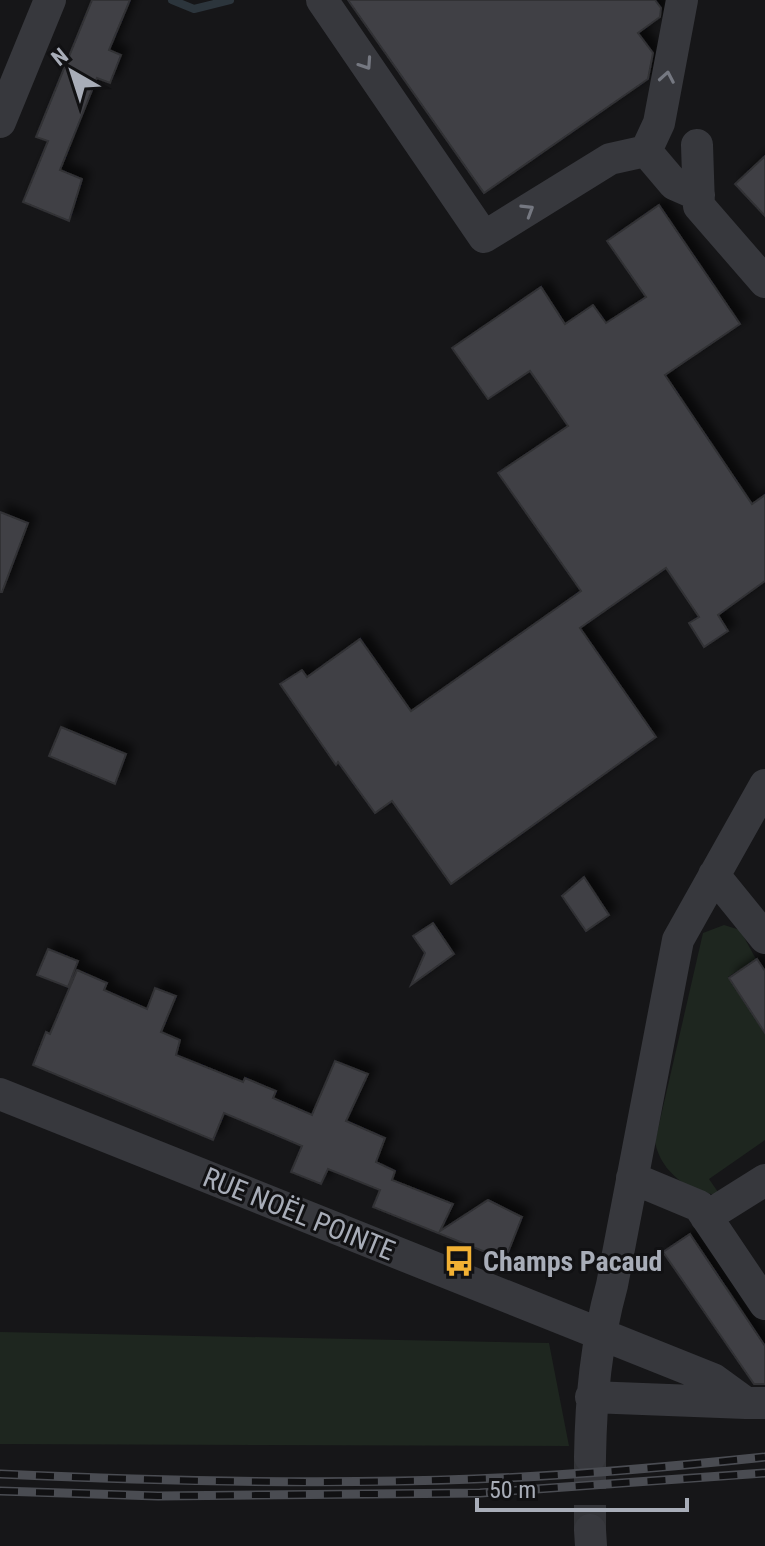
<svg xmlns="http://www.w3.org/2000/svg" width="765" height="1546" viewBox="0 0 765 1546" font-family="'Roboto Condensed',sans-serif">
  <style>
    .green { fill: #1e261f }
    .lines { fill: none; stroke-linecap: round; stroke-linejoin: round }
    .stream { stroke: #2c353c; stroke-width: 8 }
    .building { fill: #404145; stroke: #303034; stroke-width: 2; filter: url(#shadow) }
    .minor-tunnel { stroke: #333438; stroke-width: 32; stroke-dasharray: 32 16; stroke-linecap: butt }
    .minor { stroke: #37383d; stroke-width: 32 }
    .rail-casing { stroke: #4a4c52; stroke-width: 9 }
    .rail { stroke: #111113; stroke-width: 6; stroke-dasharray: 18; stroke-linecap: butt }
    .oneway { stroke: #757881 }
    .labels { text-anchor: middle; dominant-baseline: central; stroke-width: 6; stroke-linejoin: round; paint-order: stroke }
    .street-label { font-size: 28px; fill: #a8adb8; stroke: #111113 }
    .poi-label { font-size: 28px; font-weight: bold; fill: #a8adb8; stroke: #111113; text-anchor: start }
  </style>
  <defs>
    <filter id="shadow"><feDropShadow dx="7" dy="-7" stdDeviation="4" flood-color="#0009"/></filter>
  </defs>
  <rect width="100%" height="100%" fill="#161618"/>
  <!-- green -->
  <path class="green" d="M724,925L740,930L756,959L728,977L765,1034V1140L709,1179L720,1195C690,1193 661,1173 655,1142L703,933Z
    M0,1332L549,1343L569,1446L0,1444Z"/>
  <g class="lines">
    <!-- stream -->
    <path class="stream" d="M172,0L194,9L230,0"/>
  </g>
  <!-- building -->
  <path class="building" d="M92,0H130L109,50L121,55L110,83L97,78L60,170L82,179L69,221L23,202L48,141L36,137Z
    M348,0H655L661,8L660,17L638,33L653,53L648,79L484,193Z
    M765,156V216L735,184Z
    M659,205L740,324L665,375L752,504L765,495V581L718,615L728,631L704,647L689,623L699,617L666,568L580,628L656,737L451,884L392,801L375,813L338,762L336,765L280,684L302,670L307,677L360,639L411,711L581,591L498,473L568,426L530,371L488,399L452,348L541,287L565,324L593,305L606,323L646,297L607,241Z
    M0,512L28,523L2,592H0Z
    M61,727L126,754L115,784L49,756Z
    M584,877L609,915L586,931L562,896Z
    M433,923L454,954L411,985L425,953L413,936Z
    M48,949L78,961L68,987L37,975Z
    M757,959L765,971V1033L729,978Z
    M77,970L107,983L104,990L147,1009L155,988L176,996L161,1032L180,1040L176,1055L243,1082L245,1078L276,1091L273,1098L312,1115L335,1061L368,1074L346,1121L385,1138L376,1162L395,1171L392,1180L453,1204L440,1231L488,1200L522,1217L505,1260L373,1207L380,1190L328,1169L321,1184L291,1172L302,1146L224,1113L213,1140L33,1065L46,1032L50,1034Z
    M690,1234L765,1346V1384H754L663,1252Z"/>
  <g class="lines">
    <!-- minor-tunnel -->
    <path class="minor-tunnel" d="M590,1457V1530"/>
    <!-- minor -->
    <path class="minor" d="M322,0L484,237L610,159L646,151
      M0,122L50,0
      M697,145L699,206L765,282
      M646,151L659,123L682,0
      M646,151L674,184L699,195
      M714,875L765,938
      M0,1094L713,1379L746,1403H765
      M632,1178L699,1206L765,1304
      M706,1217L765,1180
      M591,1397L746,1403
      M590,1457C591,1398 596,1343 612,1285L678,940L765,785
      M590,1530L591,1546"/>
    <defs>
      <path id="rail" d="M0,1474C158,1481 316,1485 474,1479C571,1476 668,1467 765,1457
        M0,1491L158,1496L480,1493L765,1473"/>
    </defs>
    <!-- rail casing -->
    <use href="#rail" class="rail-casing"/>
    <!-- rail -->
    <use href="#rail" class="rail"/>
  </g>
  <!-- one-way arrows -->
  <defs><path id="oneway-chevron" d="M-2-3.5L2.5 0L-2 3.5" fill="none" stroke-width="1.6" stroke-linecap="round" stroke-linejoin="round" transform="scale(2)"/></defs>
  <g class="oneway">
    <use href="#oneway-chevron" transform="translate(366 64) rotate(56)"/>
    <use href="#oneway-chevron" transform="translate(667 77) rotate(-80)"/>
    <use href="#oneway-chevron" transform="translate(528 210) rotate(-32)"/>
  </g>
  <!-- icons -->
  <defs>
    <symbol id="bus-bare" viewBox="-9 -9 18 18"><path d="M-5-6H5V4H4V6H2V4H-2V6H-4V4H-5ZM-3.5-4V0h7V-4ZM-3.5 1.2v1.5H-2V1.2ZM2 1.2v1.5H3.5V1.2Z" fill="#f2b134" stroke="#111113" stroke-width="2.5" paint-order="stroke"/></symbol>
  </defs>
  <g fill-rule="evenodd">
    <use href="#bus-bare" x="437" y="1239" width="44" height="44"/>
  </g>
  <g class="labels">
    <!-- street labels -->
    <g class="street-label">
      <text transform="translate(299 1214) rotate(22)">RUE NOËL POINTE</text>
    </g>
    <!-- poi labels -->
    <g class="poi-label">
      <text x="483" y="1261">Champs Pacaud</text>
    </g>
  </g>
  <!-- north arrow -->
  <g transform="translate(72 72) rotate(321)" stroke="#111113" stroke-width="6" paint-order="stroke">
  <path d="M0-6L14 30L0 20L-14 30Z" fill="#a8adb8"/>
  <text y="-12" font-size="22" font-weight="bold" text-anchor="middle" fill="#a8adb8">N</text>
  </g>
  <!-- scale -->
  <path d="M477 1498v12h210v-12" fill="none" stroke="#a8adb8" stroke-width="4"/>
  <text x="489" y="1498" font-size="24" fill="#a8adb8" stroke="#111113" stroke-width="6" paint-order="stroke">50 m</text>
</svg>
